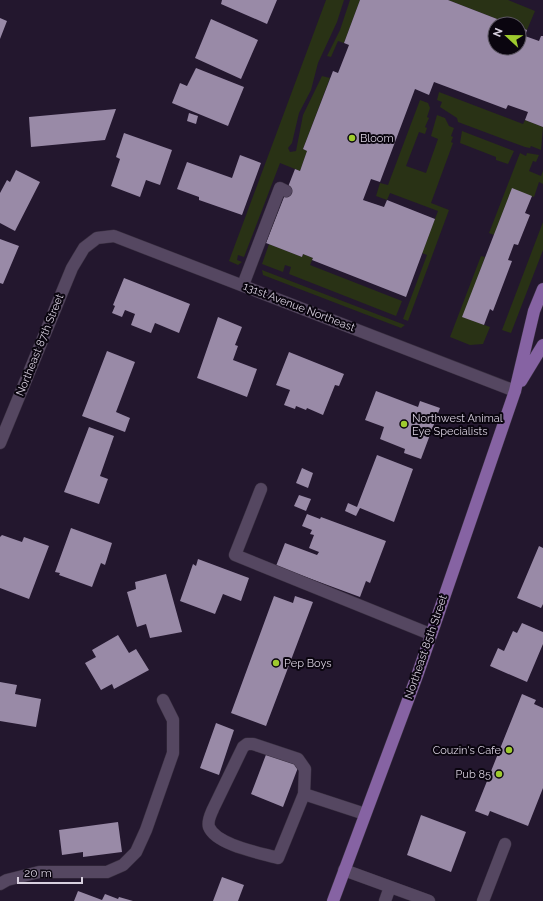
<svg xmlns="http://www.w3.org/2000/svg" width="543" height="901" viewBox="0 0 543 901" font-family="Raleway,sans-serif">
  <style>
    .green { fill: #293215 }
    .building { fill: #998aa7 }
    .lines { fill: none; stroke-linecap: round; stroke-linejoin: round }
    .service-casing { stroke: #3a3041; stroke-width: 13 }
    .minor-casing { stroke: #3a3041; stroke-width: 13 }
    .primary-casing { stroke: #3a3041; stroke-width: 13 }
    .service { stroke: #554761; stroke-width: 12 }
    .minor { stroke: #554761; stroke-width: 12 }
    .primary { stroke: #8663a3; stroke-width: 12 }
    .poi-dot { fill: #9eca2e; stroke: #0a050f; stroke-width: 1.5 }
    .labels { text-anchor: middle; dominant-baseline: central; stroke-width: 4; stroke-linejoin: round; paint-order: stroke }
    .poi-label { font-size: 11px; fill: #d8d0df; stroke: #0a050f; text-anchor: start }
    .street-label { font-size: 11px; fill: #d8d0df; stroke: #0a050f }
  </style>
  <rect width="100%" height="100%" fill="#23172e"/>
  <!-- green -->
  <path class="green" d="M326,0H344L337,22L318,63L311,90L299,113L292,143L288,148L290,152L296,151L303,115L322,76L330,78L303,149L307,151L300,171L280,163L244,257L238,255L237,260L242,262L238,265L229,261Z
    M350,0H360L344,43L338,41L331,57L327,56L340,30Z
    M448,0H508L535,11L527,30L519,27V24H510Z
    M439,92L523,124L525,120L543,127L541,150L531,146L530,148L525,147L458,122L457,118L440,107L442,102L437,100Z
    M420,100L428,103L430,108L427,117L429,118L425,127L427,128L425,134L419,132L406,166L426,173L438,139L431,136L437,115L445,118L449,126L454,128L451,136L453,137L451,142L453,143L431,203L449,210L408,321L403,319L427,255L422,253L438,211L390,193L387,200L376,196L380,183L388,185Z
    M462,131L514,151L508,164L496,160V157L460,143Z
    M520,153L526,156L527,153L539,155L536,162L533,161L529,171L541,176L543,171V184L539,182L534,197L512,189L494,235L489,233Z
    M543,222V250L511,333L502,330Z
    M269,244L302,257L303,254L313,258L310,265L402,301L396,316L289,274L291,267L285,265L283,272L262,264Z
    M481,256L485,257L463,317L490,327L483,344L470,345L450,337Z
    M262,270L405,325L401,328L263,275Z"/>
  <!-- building -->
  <path class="building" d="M222,0H277L267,24L221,4Z
    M360,0H448L510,24H495V48H519V27L527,30L525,36L539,41L541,36H543V127L525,120L528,112L508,105L506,109L434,82L429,95L415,89L380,182L371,179L363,200L384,207L387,200L435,219L406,297L312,260L313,258L303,254L302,257L266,243L295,169L300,171L307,151L303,149L333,71L338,73L349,45L344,43Z
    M0,18L7,21L0,39Z
    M211,19L258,40L241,79L195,58Z
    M196,68L244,87L228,126L172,103L180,83L187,86Z
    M116,109L105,140L31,147L29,117Z
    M189,113L198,116L196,124L187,121Z
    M124,133L172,150L160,185L146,180L140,197L111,186L120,159L116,157Z
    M240,155L261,163L242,215L199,200V197L177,189L187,162L232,178Z
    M16,170L40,182L15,231L0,223V193L7,180L10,182Z
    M512,188L532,196L525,213L530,215L518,245L514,244L508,260L512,261L493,311L490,309L484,325L462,317Z
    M0,239L19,246L3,284L0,283Z
    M124,278L190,304L179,333L155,323L151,333L131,325L135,314L125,310L122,317L112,313L115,306L113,305Z
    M218,317L242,327L235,345L238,346L233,360L257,369L247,397L197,378Z
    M107,351L135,362L116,412L130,418L125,432L82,416Z
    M289,352L344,374L339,386L335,385L323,415L307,408L306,410L296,406L295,409L284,405L290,390L276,385Z
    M376,391L418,407L420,401L440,408L421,459L404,453L405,449L380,439L384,427L365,420Z
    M89,427L114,436L100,476L108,479L99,504L64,492Z
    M377,455L413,469L394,522L360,508L356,516L345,511L348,503L357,507Z
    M302,468L313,473L308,488L296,483Z
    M299,495L311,499L306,511L294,506Z
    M307,514L320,519L321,517L386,541L370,583L366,581L360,597L276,566L285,543L317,555L319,552L309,548L314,535L310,534L312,530L302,526Z
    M71,528L112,543L105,565L101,563L92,587L59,575L60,573L55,572Z
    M2,535L22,542L24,537L49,546L29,599L0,588V537Z
    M539,546L543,548V604L541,608L517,598Z
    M198,559L249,578L241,601L223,594L215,614L180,601L193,564L196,566Z
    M166,574L182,632L150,638L146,624L137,627L127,592L136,589L135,582Z
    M274,596L293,603L295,596L313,602L266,726L231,713Z
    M522,623L543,632V644L527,682L490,666L498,648L504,651L513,631L517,633Z
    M118,635L129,653L136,649L149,670L114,689L112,684L101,690L85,663L96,657L92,650Z
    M0,682L17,685L15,694L41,699L36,727L0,721Z
    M522,694L536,700L534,704L543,708V788L528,826L490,811L488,816L475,811Z
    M216,723L234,730L219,775L200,768Z
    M267,752L299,765L283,807L251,794Z
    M421,815L466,832L451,872L407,855Z
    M118,822L122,852L83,857V852L62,855L59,830Z
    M222,877L244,885L238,901H213Z
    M78,891L102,900L105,894L118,899L119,897L133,901H74Z"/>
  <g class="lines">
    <defs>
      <path id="service" d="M243,285L280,188L286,191
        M261,489L235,555L430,634
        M304,794L305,769L298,759L253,744H247L243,747L213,809C211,814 207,821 209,827C216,845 261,853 278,858L304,794L365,814
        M344,870L429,901
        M385,901L390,887
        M483,901L505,844"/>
      <path id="minor" d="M0,443L72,268L84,248L97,238L114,236L515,391
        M0,884L7,880L39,872H107L123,865L136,852L146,830L173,753V720L163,700"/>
      <path id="primary" d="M521,381L543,345
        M333,901L417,676L515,391L534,311L543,289"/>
    </defs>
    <!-- service casing -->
    <use href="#service" class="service-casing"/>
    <!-- minor casing -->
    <use href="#minor" class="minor-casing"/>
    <!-- primary casing -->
    <use href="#primary" class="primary-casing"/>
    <!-- service -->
    <use href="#service" class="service"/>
    <!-- minor -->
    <use href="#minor" class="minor"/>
    <!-- primary -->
    <use href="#primary" class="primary"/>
  </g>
  <!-- markers -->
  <g class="poi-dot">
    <circle cx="352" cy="138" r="4"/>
    <circle cx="404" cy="424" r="4"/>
    <circle cx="276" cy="663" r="4"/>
    <circle cx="509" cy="750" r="4"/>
    <circle cx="499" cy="774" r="4"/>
  </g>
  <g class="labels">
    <!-- poi labels -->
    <g class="poi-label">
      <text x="360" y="138">Bloom</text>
      <text x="412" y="418">Northwest Animal<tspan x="412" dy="13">Eye Specialists</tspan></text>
      <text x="284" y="663">Pep Boys</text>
      <text x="501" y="750" text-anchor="end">Couzin's Cafe</text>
      <text x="491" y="774" text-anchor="end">Pub 85</text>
    </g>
    <!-- street labels -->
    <g class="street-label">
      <text transform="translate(299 307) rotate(21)">131st Avenue Northeast</text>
      <text transform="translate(40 345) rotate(-68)">Northeast 87th Street</text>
      <text transform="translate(426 647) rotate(-71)">Northeast 85th Street</text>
    </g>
  </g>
  <!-- north arrow -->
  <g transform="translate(507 36) rotate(292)"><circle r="19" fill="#0a050f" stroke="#5c5662"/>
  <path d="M0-3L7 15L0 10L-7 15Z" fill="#9eca2e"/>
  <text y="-6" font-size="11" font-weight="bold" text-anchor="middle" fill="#d8d0df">N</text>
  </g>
  <!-- scale -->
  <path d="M18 877v6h64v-6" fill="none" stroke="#d8d0df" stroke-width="2"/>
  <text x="24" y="877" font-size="12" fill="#d8d0df" stroke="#0a050f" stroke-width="3" paint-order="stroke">20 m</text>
</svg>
